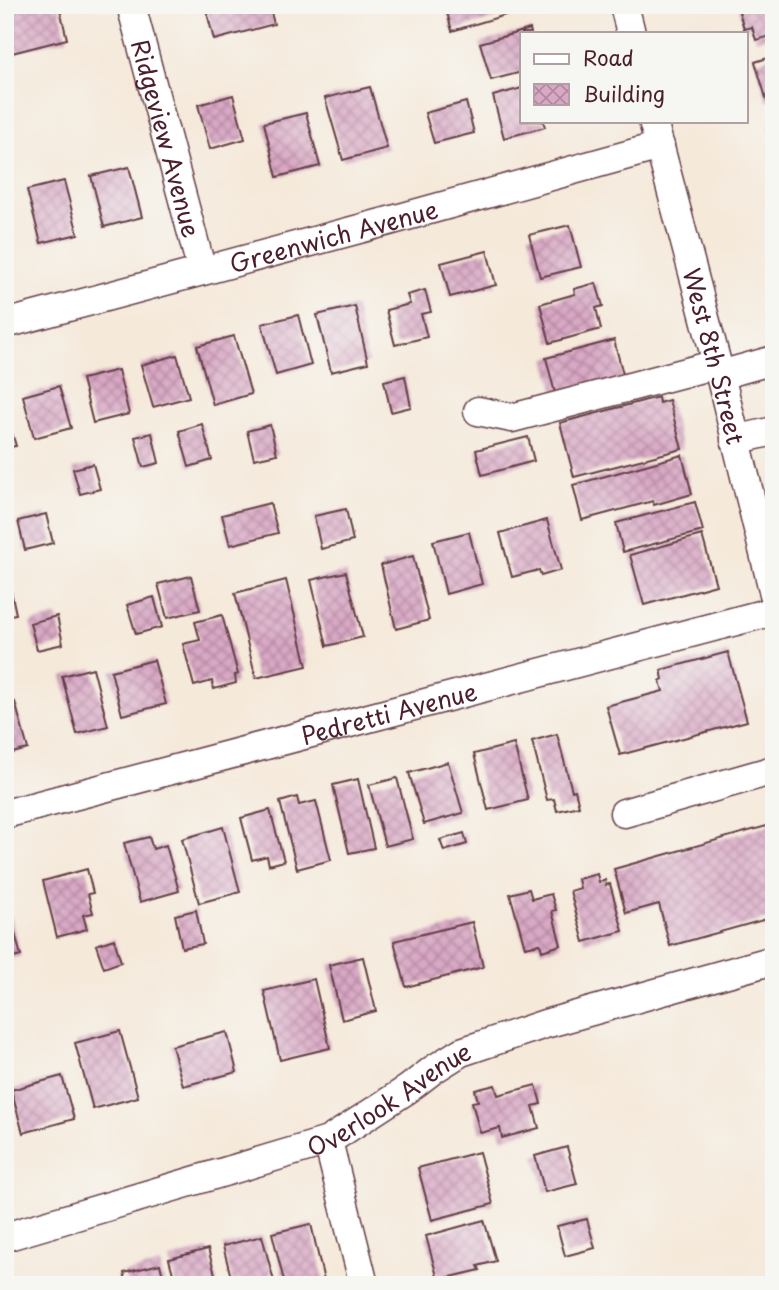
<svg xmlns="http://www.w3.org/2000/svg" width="779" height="1290" viewBox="0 0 779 1290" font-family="'Playpen Sans',sans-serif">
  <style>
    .building { fill: url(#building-cross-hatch) }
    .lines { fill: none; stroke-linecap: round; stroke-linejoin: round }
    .minor-casing { stroke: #643d45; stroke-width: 31 }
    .minor { stroke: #fff; stroke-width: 28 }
    .labels { text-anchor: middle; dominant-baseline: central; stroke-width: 7; stroke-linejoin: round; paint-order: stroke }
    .street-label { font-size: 24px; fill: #4a1f2b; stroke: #f6f6f2 }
  </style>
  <defs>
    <pattern id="building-cross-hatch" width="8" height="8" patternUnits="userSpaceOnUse" patternTransform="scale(1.75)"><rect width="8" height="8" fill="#d9a8c5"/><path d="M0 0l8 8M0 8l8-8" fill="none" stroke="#b288a0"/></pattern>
  </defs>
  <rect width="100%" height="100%" fill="#f6f6f2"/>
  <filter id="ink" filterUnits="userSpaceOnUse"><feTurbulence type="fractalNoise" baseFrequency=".0143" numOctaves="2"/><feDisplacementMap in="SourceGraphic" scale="14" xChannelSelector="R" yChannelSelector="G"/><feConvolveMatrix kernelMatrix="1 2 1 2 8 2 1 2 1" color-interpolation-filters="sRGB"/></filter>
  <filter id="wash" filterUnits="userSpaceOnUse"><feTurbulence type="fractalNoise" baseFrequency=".00686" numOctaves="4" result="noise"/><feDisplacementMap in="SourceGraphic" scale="28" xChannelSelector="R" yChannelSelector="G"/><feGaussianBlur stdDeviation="1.57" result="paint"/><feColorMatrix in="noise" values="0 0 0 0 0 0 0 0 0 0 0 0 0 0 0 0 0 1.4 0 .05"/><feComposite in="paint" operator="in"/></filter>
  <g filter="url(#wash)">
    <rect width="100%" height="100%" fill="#f5e9da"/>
    <g id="blocks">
      <!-- building -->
      <path class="building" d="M5,5H59L67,39L8,54L5,43Z
        M205,5H269L274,24L214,40Z
        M445,5H518L519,11L452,31Z
        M737,5H774V35L756,40L752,27L744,29Z
        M530,29L531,33H522V72L491,80L480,43Z
        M774,56V99L767,101L755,62Z
        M370,87L387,148L343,160L325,98Z
        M522,88V121H543L545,127L504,138L493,96Z
        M233,95L245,139L210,149L198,105Z
        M466,102L474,133L434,143L425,113Z
        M306,113L320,166L277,177L264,123Z
        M774,124V140H773L769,125Z
        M129,167L142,217L104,227L91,176Z
        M64,181L78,234L41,243L27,190Z
        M570,225L581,267L540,277L529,235Z
        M487,251L496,285L450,297L441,263Z
        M596,283L603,306L596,308L601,329L550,343L540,304L575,294L574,289Z
        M425,290L431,312L421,314L427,337L395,345L386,310L410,304L407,295Z
        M355,306L368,363L331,372L317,315Z
        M298,315L311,365L276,375L262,324Z
        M234,336L251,394L213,405L197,346Z
        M614,340L624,378L556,397L546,358Z
        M177,355L189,397L153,407L141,365Z
        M118,370L129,414L93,423L82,379Z
        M405,376L411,407L391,412L384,381Z
        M59,386L71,428L34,438L23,396Z
        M658,397L659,403L669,400L682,449L574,477L560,423Z
        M5,410L16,446L5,448Z
        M202,424L212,460L189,467L179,431Z
        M270,425L277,454L254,459L247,431Z
        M152,433L159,463L143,467L135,437Z
        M528,437L534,461L482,475L476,450Z
        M682,455L692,494L654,505L653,501L582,520L573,485Z
        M93,464L100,489L80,494L73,469Z
        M695,502L703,531L623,552L616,523Z
        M270,503L278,533L230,545L222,515Z
        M346,509L353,541L321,549L314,516Z
        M46,514L53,543L25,550L18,521Z
        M547,520L561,570L541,576L539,570L512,577L500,533Z
        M469,532L482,584L446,594L433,541Z
        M702,535L716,585L644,605L630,555Z
        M413,556L429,620L396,629L381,565Z
        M346,572L363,637L327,646L311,580Z
        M191,576L200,610L167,618L158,584Z
        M8,577L16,614L5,616V578Z
        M286,580L307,666L256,678L235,593Z
        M154,597L162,627L136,634L127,605Z
        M222,615L238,674L235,675L236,683L214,689L212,681L194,686L183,644L200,640L195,622Z
        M57,616L63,644L37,650L30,623Z
        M728,652L747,721L620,755L606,706L663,691L660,681L663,679L661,670Z
        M154,660L166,704L122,715L111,671Z
        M93,668L108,726L77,734L62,676Z
        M5,690H8L12,703L15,702L28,749L5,755Z
        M557,734L572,791L575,790L579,806L557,811L554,799L547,800L532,741Z
        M514,744L528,800L488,810L474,754Z
        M448,762L463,813L424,824L409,773Z
        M397,778L413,839L385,846L369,785Z
        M358,779L374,848L349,853L333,785Z
        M297,797L299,805L316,801L331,860L297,869L280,802Z
        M270,810L284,861L269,865L267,856L252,860L241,818Z
        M774,824V917L670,946L659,904L626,913L614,869Z
        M223,827L240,892L199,903L182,839Z
        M464,833L467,844L444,851L440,840Z
        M149,837L153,849L166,845L179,891L140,902L124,843Z
        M87,869L93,893L88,894L93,913L83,915L87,929L57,937L43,881Z
        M597,874L599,882L605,880L606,885L610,884L623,931L584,942L570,891L580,888L578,879Z
        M529,889L532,899L551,894L556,910L552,911L561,945L542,951L540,944L525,947L510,894Z
        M5,896L21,956L5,960Z
        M196,910L203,944L182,948L175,915Z
        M472,922L483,967L406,987L394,941Z
        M114,939L121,962L104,968L96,945Z
        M363,957L376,1011L342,1020L329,965Z
        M314,979L330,1048L280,1060L264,991Z
        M120,1031L138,1097L93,1109L75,1043Z
        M227,1032L237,1072L183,1086L172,1046Z
        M62,1076L74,1119L23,1133L11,1090Z
        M495,1085L498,1095L536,1085L541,1104L533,1106L539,1128L502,1138L500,1128L480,1133L472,1102L478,1101L475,1090Z
        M5,1118L11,1136L5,1138Z
        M567,1147L577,1184L545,1192L535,1156Z
        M479,1152L493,1204L432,1220L418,1168Z
        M587,1219L595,1248L565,1256L557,1226Z
        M484,1220L496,1261L478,1266L480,1270L438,1280L426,1236Z
        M311,1224L325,1285H285L272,1233Z
        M262,1236L275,1285H233L223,1246Z
        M208,1249L218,1285H176L169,1259Z
        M160,1264L165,1285H127L124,1273Z"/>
    </g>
  </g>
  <g filter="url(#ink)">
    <use href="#blocks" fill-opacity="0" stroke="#643d45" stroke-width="2"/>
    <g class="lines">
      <defs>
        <g id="minor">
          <path id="s1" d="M131,5L202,271"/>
          <path d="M624,5L631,33"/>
          <path id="s2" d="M653,121L720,375L774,594"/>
          <path id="s3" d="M5,324L389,221L660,146"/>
          <path d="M720,375L774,360"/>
          <path d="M478,411L512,418L717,364"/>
          <path d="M735,440L774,431"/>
          <path d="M624,813L774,770"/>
          <path id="s4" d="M5,814L774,611"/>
          <path d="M328,1141L364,1285"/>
          <path id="s5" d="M5,1237L328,1141L408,1089L434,1069L461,1052L545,1024L774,960"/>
        </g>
      </defs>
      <!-- minor casing -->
      <use href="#minor" class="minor-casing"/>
      <!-- minor -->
      <use href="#minor" class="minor"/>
    </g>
  </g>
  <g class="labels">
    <!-- street labels -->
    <g class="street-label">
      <text stroke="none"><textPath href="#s1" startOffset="138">Ridgeview Avenue</textPath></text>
      <text stroke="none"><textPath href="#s3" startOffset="340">Greenwich Avenue</textPath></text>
      <text stroke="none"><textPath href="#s2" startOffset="243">West 8th Street</textPath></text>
      <text stroke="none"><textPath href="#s4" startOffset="397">Pedretti Avenue</textPath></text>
      <text stroke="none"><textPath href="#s5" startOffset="411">Overlook Avenue</textPath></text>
    </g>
  </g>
  <!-- margin -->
  <rect width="779" height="1290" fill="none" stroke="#f6f6f2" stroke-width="28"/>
  <!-- legend -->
  <rect x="520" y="32" width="228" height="91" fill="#f6f6f2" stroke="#b1a0a2" stroke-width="2"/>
  <rect x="534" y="54" width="35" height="10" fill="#ffffff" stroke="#b1a0a2" stroke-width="2"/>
  <text x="583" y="66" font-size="21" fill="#4a1f2b">Road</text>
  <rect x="534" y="84" width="35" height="21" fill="url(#building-cross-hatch)" stroke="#b1a0a2" stroke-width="2"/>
  <text x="583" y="102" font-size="21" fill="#4a1f2b">Building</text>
</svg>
